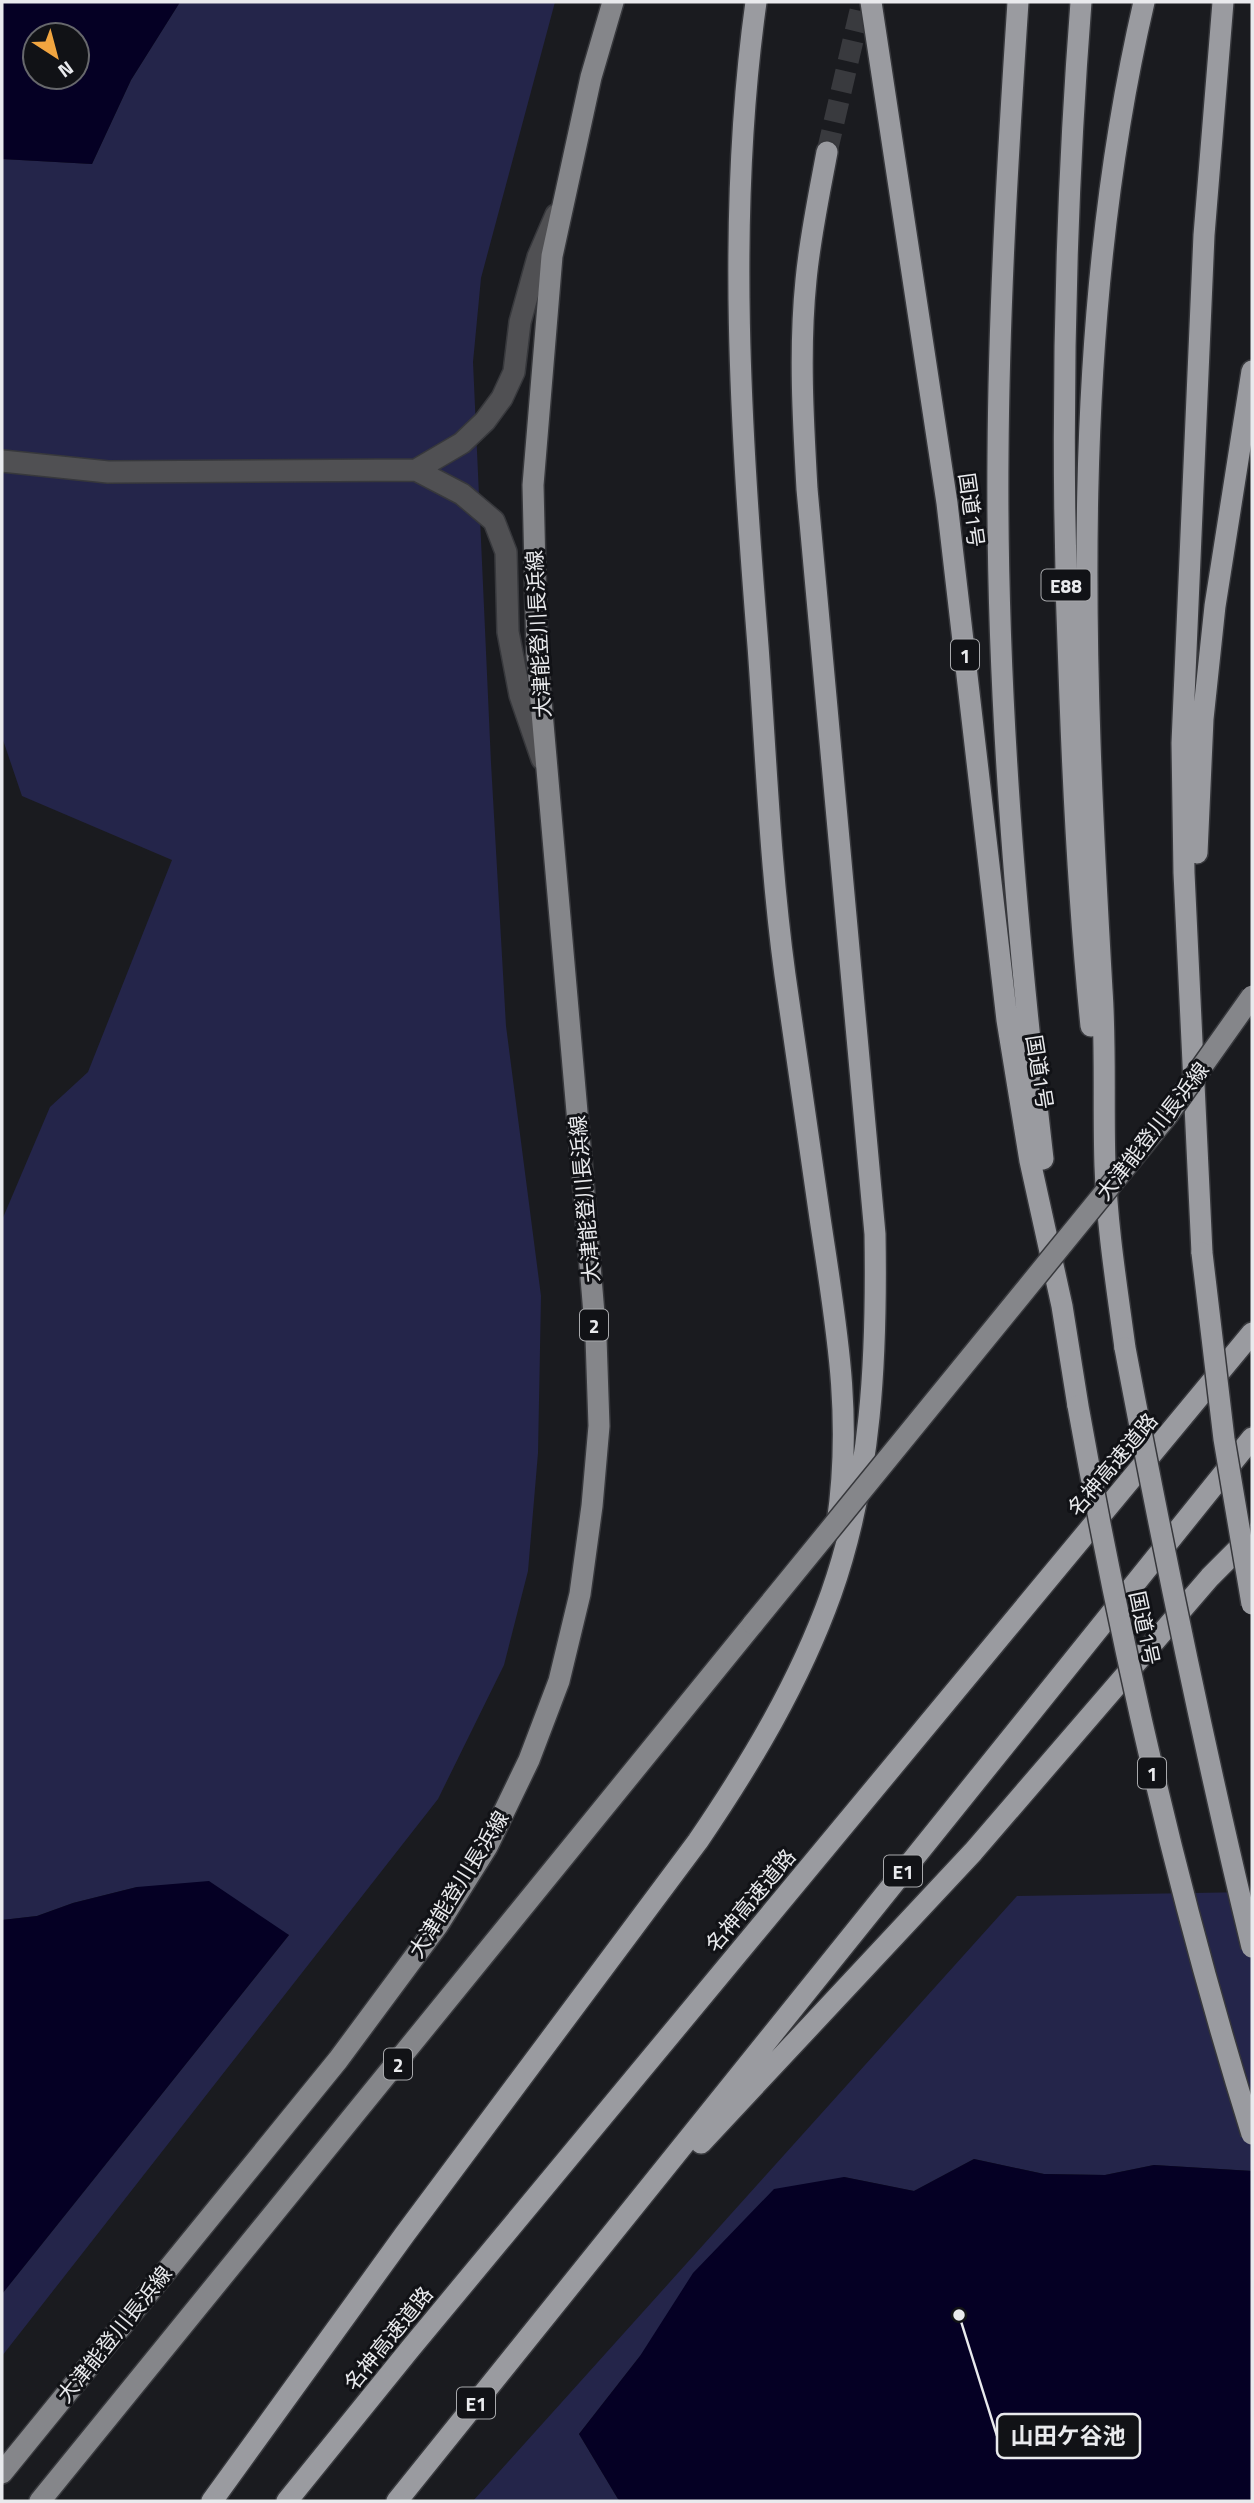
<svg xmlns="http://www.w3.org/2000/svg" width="1254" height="2503" viewBox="0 0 1254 2503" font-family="'Titillium Web','Noto Sans JP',sans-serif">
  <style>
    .green { fill: #24254a }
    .water { fill: #050024; fill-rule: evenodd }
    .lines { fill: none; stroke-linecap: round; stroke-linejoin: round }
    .highway-tunnel { stroke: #393a3e; stroke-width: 21; stroke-dasharray: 21 10; stroke-linecap: butt }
    .minor-casing { stroke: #37383c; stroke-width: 24 }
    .major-casing { stroke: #37383c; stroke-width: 24 }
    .highway-casing { stroke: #37383c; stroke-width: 24 }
    .minor { stroke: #505053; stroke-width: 21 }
    .major { stroke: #85868a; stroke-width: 21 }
    .highway { stroke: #9a9ba0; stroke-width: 21 }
    .major-bridge-casing { stroke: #37383c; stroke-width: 24; stroke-linecap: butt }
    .highway-bridge-casing { stroke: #37383c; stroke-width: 24; stroke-linecap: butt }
    .major-bridge { stroke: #85868a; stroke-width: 21 }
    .highway-bridge { stroke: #9a9ba0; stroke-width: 21 }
    .labels { text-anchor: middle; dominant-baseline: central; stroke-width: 6; stroke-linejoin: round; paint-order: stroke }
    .shield { fill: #111216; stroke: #a8a9ac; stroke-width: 2 }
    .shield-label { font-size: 19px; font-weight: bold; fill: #e9eaed }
    .street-label { font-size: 21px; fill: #e9eaed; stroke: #111216 }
    .leader { fill: none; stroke: #e9eaed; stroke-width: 2.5 }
    .callout-dot { fill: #e9eaed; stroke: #111216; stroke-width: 2.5 }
    .callout { fill: #111216; stroke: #e9eaed; stroke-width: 2.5 }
    .callout-label { font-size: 23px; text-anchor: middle; font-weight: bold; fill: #e9eaed }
  </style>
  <rect width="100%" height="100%" fill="#1a1b1f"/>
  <!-- green -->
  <path class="green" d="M180,2H555L481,278L473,362L491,763L506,1026L541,1296L538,1453L528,1571L504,1665L438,1799L2,2356V2294L289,1935L137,1887L73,1903L37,1916L2,1920V1220L50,1107L88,1072L172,860L22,796L2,737V159L92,164L131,80Z
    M1252,1892V2171L1154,2165L1105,2175L1044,2174L974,2159L914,2191L844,2177L640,2356L579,2434L618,2499L622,2501H473L1017,1896Z"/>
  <!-- water -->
  <path class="water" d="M2,2H180L131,80L92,164L2,159ZM35,35H77V77H35Z
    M209,1881L289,1935L2,2294V1920L37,1916L73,1903L137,1887Z
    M974,2159L1044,2174L1105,2175L1154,2165L1252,2171V2501H622L618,2499L579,2434L640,2356L693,2273L774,2189L844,2177L914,2191Z"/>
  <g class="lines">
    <!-- highway-tunnel -->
    <path class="highway-tunnel" d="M827,152L862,2"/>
    <defs>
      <path id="minor" d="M2,461L108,472L416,470L462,494L494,521L506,552L508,632L520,695L542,759
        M416,470L462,443L485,421L502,398L514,372L520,322L538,257L556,215"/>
      <path id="major" d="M2,2473L338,2060L438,1925L487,1847L529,1760L559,1681L580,1594L592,1506L599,1426L596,1338L582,1169L537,655L533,485L552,256L591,77L613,2
        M40,2501L753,1624"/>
      <path id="highway" d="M756,2C726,216 741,431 758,646C766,755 770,866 785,975C796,1056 808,1137 820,1218C836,1325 853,1415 837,1524
        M871,2L947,503L1007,1020L1030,1161L1062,1306L1078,1406
        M1018,2C1008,153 999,304 998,456C996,691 1016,925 1043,1159
        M1081,2C1063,234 1060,467 1070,699C1074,808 1080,917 1091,1026
        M1197,853L1203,719L1215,606L1252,371
        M1202,1253L1184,873L1182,743L1204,235L1223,2
        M1125,1348C1117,1288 1107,1227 1105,1166C1103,1107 1106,1048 1102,990C1083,661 1069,324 1144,2
        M701,2143L973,1852L1210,1577L1252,1535
        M212,2501L405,2234L698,1841C751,1763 799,1683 831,1594C872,1478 877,1356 875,1234L807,489C803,419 799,349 806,280C810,237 819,195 827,152
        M287,2501L410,2349L1252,1333
        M397,2501L1252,1438"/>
    </defs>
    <!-- minor casing -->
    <use href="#minor" class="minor-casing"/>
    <!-- major casing -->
    <use href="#major" class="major-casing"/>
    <!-- highway casing -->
    <use href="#highway" class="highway-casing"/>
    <!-- minor -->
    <use href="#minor" class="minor"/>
    <!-- major -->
    <use href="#major" class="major"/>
    <!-- highway -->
    <use href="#highway" class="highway"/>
    <defs>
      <path id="major-bridge" d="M753,1624L1167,1116L1252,996"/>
      <path id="highway-bridge" d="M1202,1253L1224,1439L1252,1604
        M1125,1348C1163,1549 1204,1749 1252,1947
        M1078,1406C1122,1652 1177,1895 1252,2134"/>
    </defs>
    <!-- major-bridge casing -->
    <use href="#major-bridge" class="major-bridge-casing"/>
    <!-- highway-bridge casing -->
    <use href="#highway-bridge" class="highway-bridge-casing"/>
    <!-- major-bridge -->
    <use href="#major-bridge" class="major-bridge"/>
    <!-- highway-bridge -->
    <use href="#highway-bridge" class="highway-bridge"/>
  </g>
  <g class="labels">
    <!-- shield labels -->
    <g class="shield">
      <rect x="1041.5" y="569.5" width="49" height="31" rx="5"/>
      <rect x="951" y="639.5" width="28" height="31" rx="5"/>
      <rect x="580" y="1309.5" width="28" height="31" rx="5"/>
      <rect x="1138" y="1757.5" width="28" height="31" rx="5"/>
      <rect x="884" y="1855.5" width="38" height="31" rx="5"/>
      <rect x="384" y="2048.5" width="28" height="31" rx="5"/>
      <rect x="457" y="2387.5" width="38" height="31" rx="5"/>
    </g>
    <g class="shield-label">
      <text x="1066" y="585">E88</text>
      <text x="965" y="655">1</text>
      <text x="594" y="1325">2</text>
      <text x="1152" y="1773">1</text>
      <text x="903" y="1871">E1</text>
      <text x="398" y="2064">2</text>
      <text x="476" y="2403">E1</text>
    </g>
    <!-- street labels -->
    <g class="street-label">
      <text transform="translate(972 510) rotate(82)">国道1号</text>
      <text transform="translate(538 634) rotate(-93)">大津能登川長浜線</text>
      <text transform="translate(1040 1072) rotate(81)">国道1号</text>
      <text transform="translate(1152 1131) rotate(-52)">大津能登川長浜線</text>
      <text transform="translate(584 1199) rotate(-95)">大津能登川長浜線</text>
      <text transform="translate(1112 1464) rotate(-50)">名神高速道路</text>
      <text transform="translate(1145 1628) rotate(78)">国道1号</text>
      <text transform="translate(458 1884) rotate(-58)">大津能登川長浜線</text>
      <text transform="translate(750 1900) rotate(-50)">名神高速道路</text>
      <text transform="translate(114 2334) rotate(-51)">大津能登川長浜線</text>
      <text transform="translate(388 2338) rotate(-51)">名神高速道路</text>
    </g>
  </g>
  <!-- callouts -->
  <path class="leader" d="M959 2315L997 2436"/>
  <circle class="callout-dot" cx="959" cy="2315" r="7"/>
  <rect class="callout" x="997" y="2414" width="143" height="44" rx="7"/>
  <g class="callout-label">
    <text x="1068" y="2444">山田ケ谷池</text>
  </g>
  <!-- border -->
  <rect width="1254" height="2503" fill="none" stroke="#e9eaed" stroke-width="7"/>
  <!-- north arrow -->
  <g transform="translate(56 56) rotate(144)"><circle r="33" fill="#111216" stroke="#67686c" stroke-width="2"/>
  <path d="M0-5L12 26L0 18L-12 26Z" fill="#f1a540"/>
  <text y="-10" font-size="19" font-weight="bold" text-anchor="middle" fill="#e9eaed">N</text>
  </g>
</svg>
